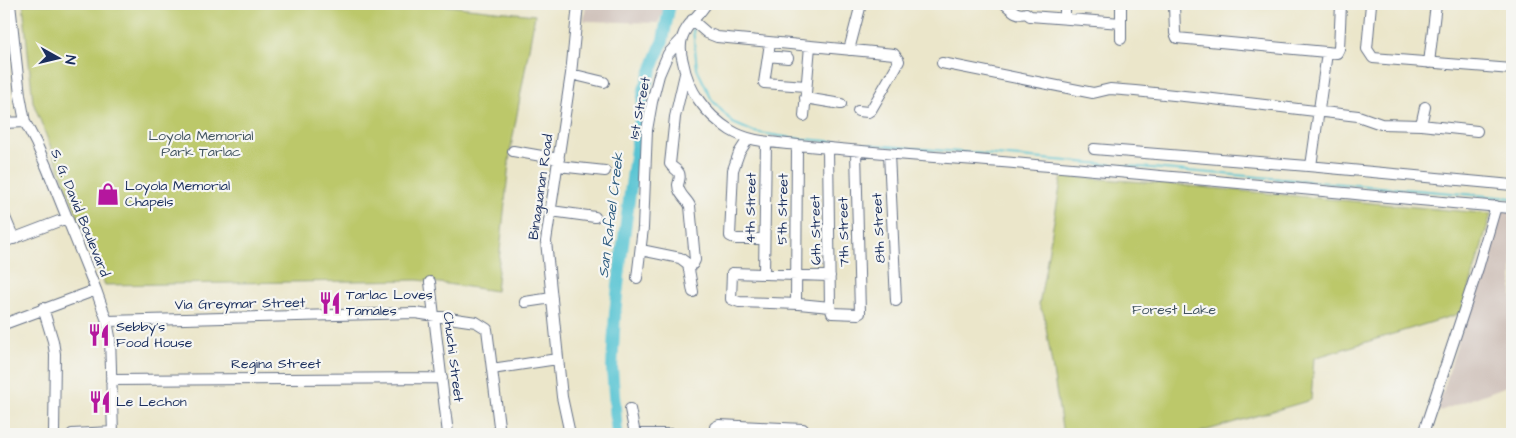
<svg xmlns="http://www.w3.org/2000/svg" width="1516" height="438" viewBox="0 0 1516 438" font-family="'Architects Daughter',sans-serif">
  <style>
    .industrial { fill: #cfc1ba }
    .green { fill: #bcc86a; stroke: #6c7c64 }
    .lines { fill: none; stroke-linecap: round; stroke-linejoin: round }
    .stream { stroke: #59c4d3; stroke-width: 2 }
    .river { stroke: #59c4d3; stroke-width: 12 }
    .minor-casing { stroke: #646f84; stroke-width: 12 }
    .minor { stroke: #fff; stroke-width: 10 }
    .labels { text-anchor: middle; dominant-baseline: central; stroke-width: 4.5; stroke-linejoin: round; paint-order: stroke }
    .street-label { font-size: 14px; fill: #1b2f5e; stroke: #f6f6f2 }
    .park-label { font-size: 14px; fill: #435561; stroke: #f6f6f2 }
    .poi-label { font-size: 14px; fill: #1b2f5e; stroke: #f6f6f2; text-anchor: start }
    .water-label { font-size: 15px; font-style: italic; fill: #2e5c81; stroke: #f6f6f2 }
  </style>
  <rect width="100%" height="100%" fill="#f6f6f2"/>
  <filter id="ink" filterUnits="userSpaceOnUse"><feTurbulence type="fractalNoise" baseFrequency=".02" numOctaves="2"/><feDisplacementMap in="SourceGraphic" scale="10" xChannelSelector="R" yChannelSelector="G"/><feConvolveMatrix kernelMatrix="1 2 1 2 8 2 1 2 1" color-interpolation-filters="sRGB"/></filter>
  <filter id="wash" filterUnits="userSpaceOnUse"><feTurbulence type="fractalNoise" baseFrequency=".0096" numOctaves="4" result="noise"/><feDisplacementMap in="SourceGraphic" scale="20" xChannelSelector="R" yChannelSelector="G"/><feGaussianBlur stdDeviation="1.12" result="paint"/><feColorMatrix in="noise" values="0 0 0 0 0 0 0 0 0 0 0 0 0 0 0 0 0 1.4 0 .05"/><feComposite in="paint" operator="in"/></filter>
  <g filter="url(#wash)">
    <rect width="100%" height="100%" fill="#ebe6ca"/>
    <!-- industrial -->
    <path class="industrial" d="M586,4H666L658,23L584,21Z
      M1498,206L1512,207V384L1437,412Z"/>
    <!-- green -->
    <path class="green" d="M23,4H429L535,15L510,153L496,291L418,280L105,285L33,102Z
      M1062,176L1156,183L1491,214L1462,313L1314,358L1311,400L1194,434H1063L1044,315L1039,305Z"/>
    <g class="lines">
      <!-- stream -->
      <path class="stream" d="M695,5V4
        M693,29L697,69L712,100L733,123L754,132L792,138L1512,198"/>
      <!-- river -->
      <path class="river" d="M617,434L612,368L615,313L621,259L644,90L663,40L670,4"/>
    </g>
  </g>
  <g filter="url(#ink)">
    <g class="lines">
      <defs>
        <path id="minor" d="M10,4L20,95L25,122L36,143L47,168L96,290L107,321L110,337L113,434
          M706,4C699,16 686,24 682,38C680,45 681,55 683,62C688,90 705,114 730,130C751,143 774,142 798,145C857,151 917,156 976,160C1155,174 1334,193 1512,208
          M1005,4C1012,10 1017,16 1026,13L1030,16L1121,23
          M1065,4V18
          M1121,4V39
          M1174,4L1175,33L1177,38L1337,53L1339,49L1341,4
          M1371,4L1367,49L1373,58L1512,69
          M692,20L707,33L717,37L894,54L899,61L896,67L871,110L868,112L858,111
          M770,43L764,83L806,86
          M849,50L861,4
          M768,56L788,58
          M942,63L1093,93L1110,89L1135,91L1213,99L1358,116L1381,124L1421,125L1425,107
          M1429,63L1436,4
          M571,74L604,82
          M805,98L841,104
          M804,116L810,46
          M4,123L25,122
          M1421,125L1477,131
          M748,139L739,153L733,170L730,236L736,239H764
          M828,148L830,307L832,313L858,314L860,313L856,151
          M1094,149L1308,166L1512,185
          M513,151L559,159
          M889,154L896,301
          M558,166L605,171
          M1311,166L1327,53
          M551,211L595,217
          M4,215L14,239
          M4,242L67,218
          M641,250L680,258L688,264H693L695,260L690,206C687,199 678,194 678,185C679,180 681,177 679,173C676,168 673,169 670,164L675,117L685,74
          M688,264L693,292
          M764,273L766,142
          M637,278L643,228L647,130L652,102L659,75L668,54L682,39
          M430,282L448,434
          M525,302L552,298
          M796,304L797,145
          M830,307L799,304L739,302L731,299L732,273L830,276
          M43,308L53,341L55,354L54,434
          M107,321L415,313L476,322L487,329L500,434
          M4,324L96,290
          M492,369L557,359
          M111,380L442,378
          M630,409L635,434
          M72,434L113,432
          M570,434L562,397L546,241L571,74L578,4
          M634,434H715
          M715,434V427L719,425L803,429
          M1423,434L1478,268L1496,206"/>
      </defs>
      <!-- minor casing -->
      <use href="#minor" class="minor-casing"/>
      <!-- minor -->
      <use href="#minor" class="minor"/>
    </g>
  </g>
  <!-- icons -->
  <defs>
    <symbol id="shop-bare" viewBox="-9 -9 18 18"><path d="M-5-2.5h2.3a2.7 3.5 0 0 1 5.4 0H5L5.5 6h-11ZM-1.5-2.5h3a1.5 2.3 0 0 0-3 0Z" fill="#b5179e" stroke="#f6f6f2" stroke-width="2.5" paint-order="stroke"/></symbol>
    <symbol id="restaurant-bare" viewBox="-9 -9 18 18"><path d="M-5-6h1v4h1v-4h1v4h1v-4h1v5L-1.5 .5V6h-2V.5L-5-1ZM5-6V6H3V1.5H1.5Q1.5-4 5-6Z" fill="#b5179e" stroke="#f6f6f2" stroke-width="2.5" paint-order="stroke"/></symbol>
  </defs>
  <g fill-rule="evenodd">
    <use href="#shop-bare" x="92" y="178" width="32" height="32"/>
    <use href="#restaurant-bare" x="314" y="287" width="32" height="32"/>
    <use href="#restaurant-bare" x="83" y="319" width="32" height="32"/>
    <use href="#restaurant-bare" x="84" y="386" width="32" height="32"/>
  </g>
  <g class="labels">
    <!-- street labels -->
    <g class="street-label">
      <text transform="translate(640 108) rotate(-79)">1st Street</text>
      <text transform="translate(541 187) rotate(-82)">Binaguanan Road</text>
      <text transform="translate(751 208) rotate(-89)">4th Street</text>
      <text transform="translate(783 209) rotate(-89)">5th Street</text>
      <text transform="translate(80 213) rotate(68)">S. G. David Boulevard</text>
      <text transform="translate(879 228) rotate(-93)">8th Street</text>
      <text transform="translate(816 230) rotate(-91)">6th Street</text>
      <text transform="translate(844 232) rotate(-91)">7th Street</text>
      <text transform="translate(240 304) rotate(-1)">Via Greymar Street</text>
      <text transform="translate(453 357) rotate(83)">Chuchi Street</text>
      <text x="276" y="364">Regina Street</text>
    </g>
    <!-- park labels -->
    <g class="park-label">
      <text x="201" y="136">Loyola Memorial<tspan x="201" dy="16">Park Tarlac</tspan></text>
      <text x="1174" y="310">Forest Lake</text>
    </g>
    <!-- poi labels -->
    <g class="poi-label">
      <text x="125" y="186">Loyola Memorial<tspan x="125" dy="16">Chapels</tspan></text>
      <text x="346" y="295">Tarlac Loves<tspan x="346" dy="16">Tamales</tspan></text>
      <text x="116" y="327">Sebby's<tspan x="116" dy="16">Food House</tspan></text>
      <text x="116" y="402">Le Lechon</text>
    </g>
    <!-- water labels -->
    <g class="water-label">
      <text transform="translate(611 215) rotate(-83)">San Rafael Creek</text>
    </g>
  </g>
  <!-- margin -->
  <rect width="1516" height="438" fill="none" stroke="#f6f6f2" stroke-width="20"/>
  <!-- north arrow -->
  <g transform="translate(58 58) rotate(98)" stroke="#f6f6f2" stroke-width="4" paint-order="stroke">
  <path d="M0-4L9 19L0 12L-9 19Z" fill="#1b2f5e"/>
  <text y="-8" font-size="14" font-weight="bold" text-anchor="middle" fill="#1b2f5e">N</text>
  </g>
</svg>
